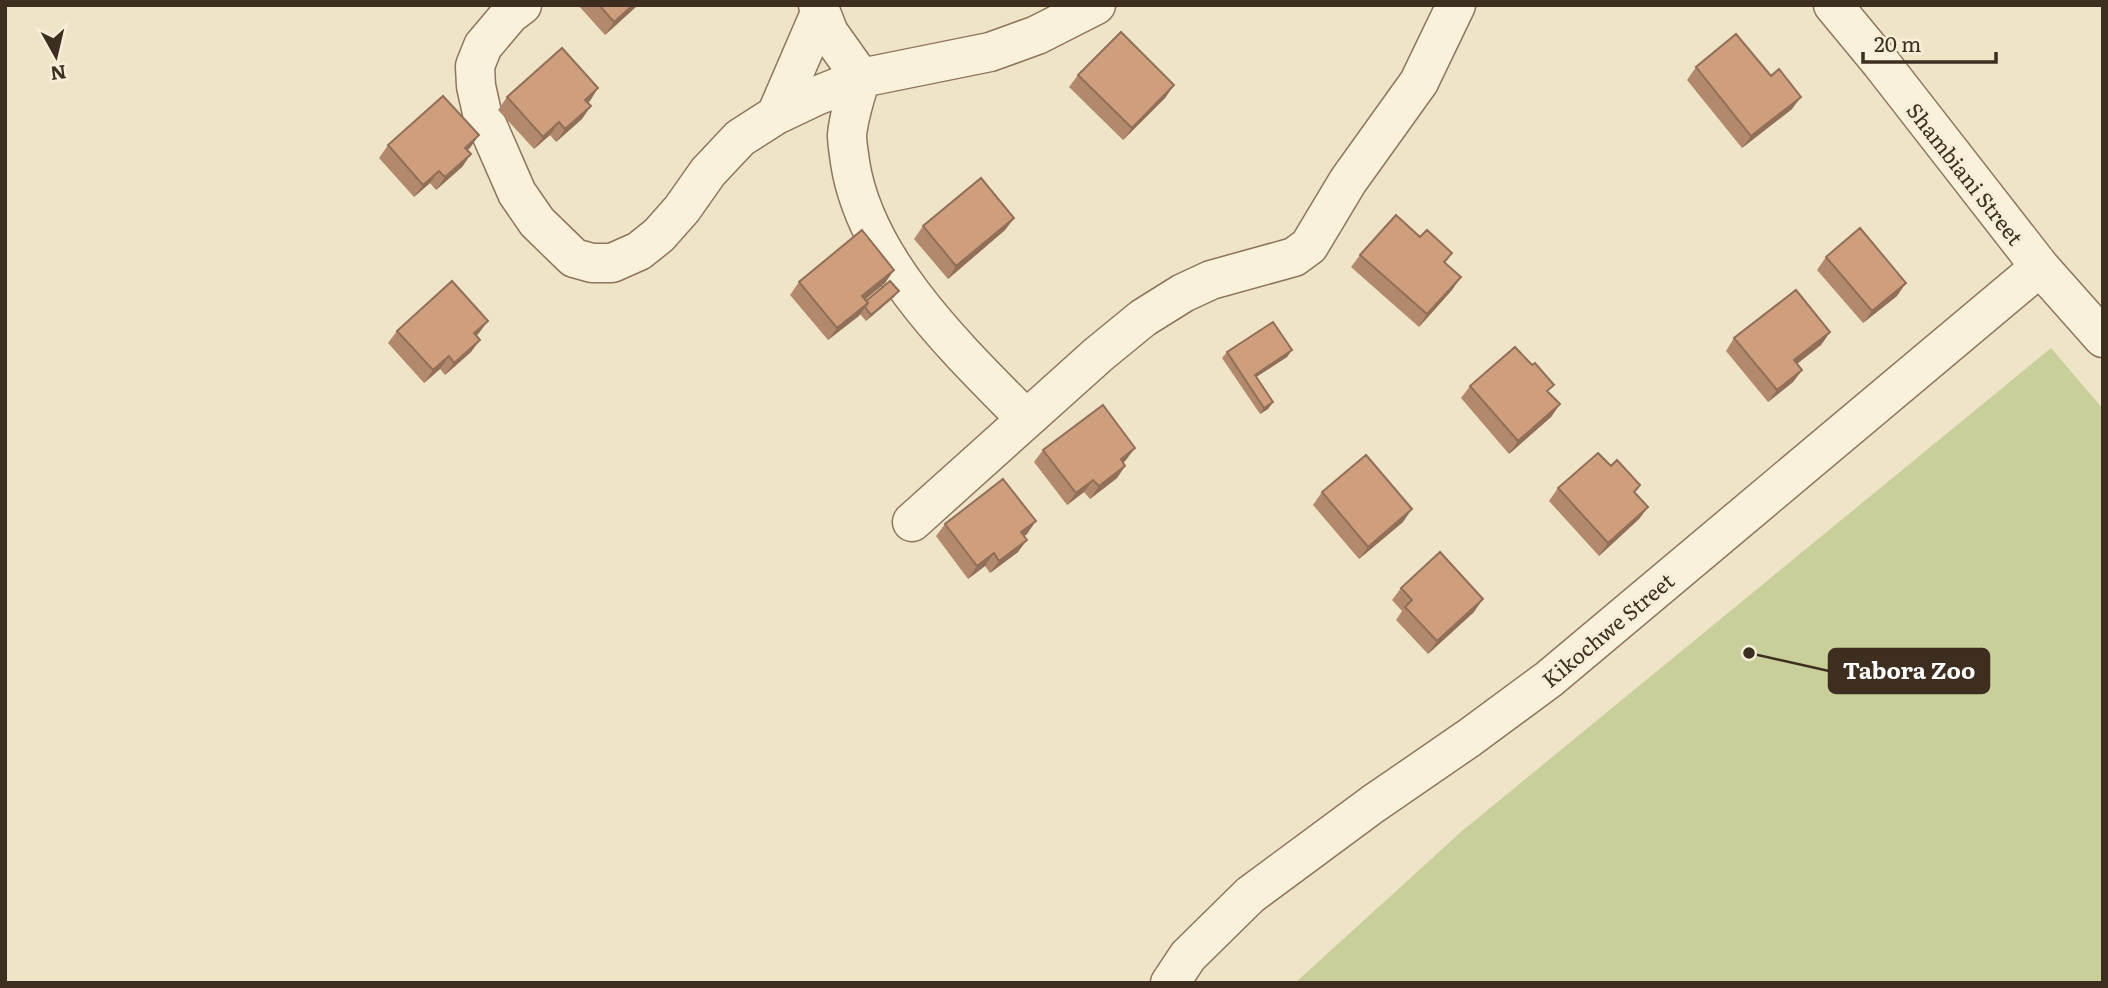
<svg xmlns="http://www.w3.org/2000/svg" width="2108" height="988" viewBox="0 0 2108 988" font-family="Literata,serif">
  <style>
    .green { fill: #c9cf9b }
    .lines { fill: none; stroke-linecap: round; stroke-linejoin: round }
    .minor-casing { stroke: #8d765c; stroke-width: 41 }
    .minor { stroke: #faf1dc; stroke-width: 38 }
    .wall { fill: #b2896c }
    .shaded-wall { fill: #916f58 }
    .building { fill: #cf9f7d; stroke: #916f58; stroke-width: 2 }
    .labels { text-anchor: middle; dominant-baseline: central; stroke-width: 6; stroke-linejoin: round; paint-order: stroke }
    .street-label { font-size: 21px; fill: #3d2e20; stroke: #f7eed8 }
    .leader { fill: none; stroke: #3d2e20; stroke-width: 2.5 }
    .callout-dot { fill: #3d2e20; stroke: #f7eed8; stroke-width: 2.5 }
    .callout { fill: #3d2e20; stroke: #3d2e20; stroke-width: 2.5 }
    .callout-label { font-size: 23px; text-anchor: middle; font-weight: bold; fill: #fff }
  </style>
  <rect width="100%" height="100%" fill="#f0e4c8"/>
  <!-- green -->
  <path class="green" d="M2051,348L2103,409V983H1295L1462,831Z"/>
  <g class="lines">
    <defs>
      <path id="minor" d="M522,5L510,14L483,46L475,66L476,86L482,113L517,193L537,222L574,258L592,263H612L639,251L659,235L682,209L708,172L740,138L776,115L816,96L861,78L990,52L1037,35L1096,5
        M818,5L829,33L861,78C855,97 849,115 847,135C847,144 849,153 850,162C865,262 958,350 1026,419
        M1833,5L1881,63L2040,267L2103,338
        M776,115L820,13
        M912,522L1099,354L1143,318L1183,293L1211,280L1294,257L1309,246L1348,181L1419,82L1456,5
        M1170,983L1188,956L1250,895L1373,804L1469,738L1549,679L2040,267"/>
    </defs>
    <!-- minor casing -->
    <use href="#minor" class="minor-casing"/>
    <!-- minor -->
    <use href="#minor" class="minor"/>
  </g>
  <!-- wall -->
  <path class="wall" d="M578,5H638L605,35Z
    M1696,67L1792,109L1742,148L1687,80Z
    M1078,75L1174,85L1165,98L1123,140L1069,87Z
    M598,88L587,103L582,119L556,142L550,135L534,149L498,110L507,97Z
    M388,145L470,148L467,150L471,154L462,167L436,190L430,183L414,197L379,158Z
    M1014,218L1005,230L948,279L914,239L923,226Z
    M1420,237L1452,253L1445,263L1452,290L1419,327L1351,267L1360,255Z
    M1826,257L1897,296L1863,323L1817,270Z
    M894,270L885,283L865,300L866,301L894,297L866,321L860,314L828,340L790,295L799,282Z
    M397,331L479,333L476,336L471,352L445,375L440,369L424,383L388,343Z
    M1830,332L1821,345L1797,364L1802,370L1793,382L1768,402L1726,351L1734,338Z
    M1292,350L1287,357L1256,377L1273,402L1268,409L1260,414L1222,358L1227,352Z
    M1470,386L1548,392L1560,404L1551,417L1509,454L1461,398Z
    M1043,450L1126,460L1123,463L1125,466L1117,478L1090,499L1084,492L1067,505L1034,462Z
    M1558,488L1635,493L1648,507L1639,519L1599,556L1549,501Z
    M1322,492L1403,522L1359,559L1313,505Z
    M945,524L1027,534L1024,536L1018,552L990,573L985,566L968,579L936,536Z
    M1401,588L1474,612L1428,654L1396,620L1402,611L1392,600Z"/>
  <!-- shaded-wall -->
  <path class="shaded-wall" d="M633,5H638L605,35L614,22Z
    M1174,85L1165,98L1123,140L1132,128Z
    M598,88L590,101L576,113L585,100Z
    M1801,97L1792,109L1742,148L1751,136Z
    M591,106L582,119L556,142L565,129Z
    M559,122L550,135L534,149L543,137Z
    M479,135L470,148L456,160L465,148Z
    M471,154L462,167L436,190L445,177Z
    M439,171L430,183L414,197L423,185Z
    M1014,218L1005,230L948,279L956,266Z
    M894,270L885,283L853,309L862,296Z
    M1461,277L1452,290L1419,327L1427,314Z
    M1906,283L1897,296L1863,323L1872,311Z
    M899,291L894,297L866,321L871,315Z
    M868,303L859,316L828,340L837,328Z
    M488,321L479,333L465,346L474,333Z
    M1830,332L1821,345L1785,373L1794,360Z
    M480,340L471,352L445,375L454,363Z
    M1292,350L1287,357L1250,381L1255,375Z
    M449,356L440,369L424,383L433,370Z
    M1802,370L1793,382L1768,402L1777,390Z
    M1273,402L1268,409L1260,414L1264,408Z
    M1560,404L1551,417L1509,454L1518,441Z
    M1135,448L1126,460L1112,471L1121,459Z
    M1125,466L1117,478L1090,499L1099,486Z
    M1093,480L1084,492L1067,505L1076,493Z
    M1648,507L1639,519L1599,556L1608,543Z
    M1412,509L1403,522L1359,559L1368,547Z
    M1036,521L1027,534L1013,545L1021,532Z
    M1027,540L1018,552L990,573L999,561Z
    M994,553L985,566L968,579L977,566Z
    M1483,599L1474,612L1428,654L1437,641Z"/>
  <!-- building -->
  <path class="building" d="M599,5H633L614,22Z
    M1121,32L1174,85L1132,128L1078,75Z
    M1736,34L1771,76L1779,69L1801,97L1751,136L1696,67Z
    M562,48L598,88L585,100L591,106L565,129L559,122L543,137L507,97Z
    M443,96L479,135L465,148L471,154L445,177L439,171L423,185L388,145Z
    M981,178L1014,218L956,266L923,226Z
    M1396,215L1420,237L1427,230L1452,253L1444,262L1461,277L1427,314L1360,255Z
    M1860,228L1906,283L1872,311L1826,257Z
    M862,230L894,270L862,296L868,303L837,328L799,282Z
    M452,281L488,321L474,333L480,340L454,363L449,356L433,370L397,331Z
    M890,281L899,291L871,315L865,307L868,303L866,301Z
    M1796,290L1830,332L1794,360L1802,370L1777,390L1734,338Z
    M1273,322L1292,350L1255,375L1273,402L1264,408L1227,352Z
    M1515,347L1532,365L1535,363L1554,385L1547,391L1560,404L1518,441L1470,386Z
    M1103,405L1135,448L1121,459L1125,466L1099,486L1093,480L1076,493L1043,450Z
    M1598,453L1611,466L1617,460L1640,485L1634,492L1648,507L1608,543L1558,488Z
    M1366,455L1412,509L1368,547L1322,492Z
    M1003,479L1036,521L1021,532L1027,540L999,561L994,553L977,566L945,524Z
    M1440,552L1483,599L1437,641L1405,607L1412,600L1401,588Z"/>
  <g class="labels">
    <!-- street labels -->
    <g class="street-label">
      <text transform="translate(1966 173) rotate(52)">Shambiani Street</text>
      <text transform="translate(1607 629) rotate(-40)">Kikochwe Street</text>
    </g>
  </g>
  <!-- callouts -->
  <path class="leader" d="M1749 653L1829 671"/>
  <circle class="callout-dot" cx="1749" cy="653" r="7"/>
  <rect class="callout" x="1829" y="649" width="160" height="44" rx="7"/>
  <g class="callout-label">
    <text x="1909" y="679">Tabora Zoo</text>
  </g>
  <!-- border -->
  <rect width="2108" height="988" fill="none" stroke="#3d2e20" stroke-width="14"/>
  <!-- north arrow -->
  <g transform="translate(56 56) rotate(172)" stroke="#f7eed8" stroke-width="5" paint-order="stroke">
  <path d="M0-5L12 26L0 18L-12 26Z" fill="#3d2e20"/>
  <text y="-10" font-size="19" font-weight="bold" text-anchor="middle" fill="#3d2e20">N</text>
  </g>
  <!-- scale -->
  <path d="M1863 52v10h133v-10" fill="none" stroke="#3d2e20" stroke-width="3.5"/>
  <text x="1874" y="52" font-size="21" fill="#3d2e20" stroke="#f7eed8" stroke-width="5" paint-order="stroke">20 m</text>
</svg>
